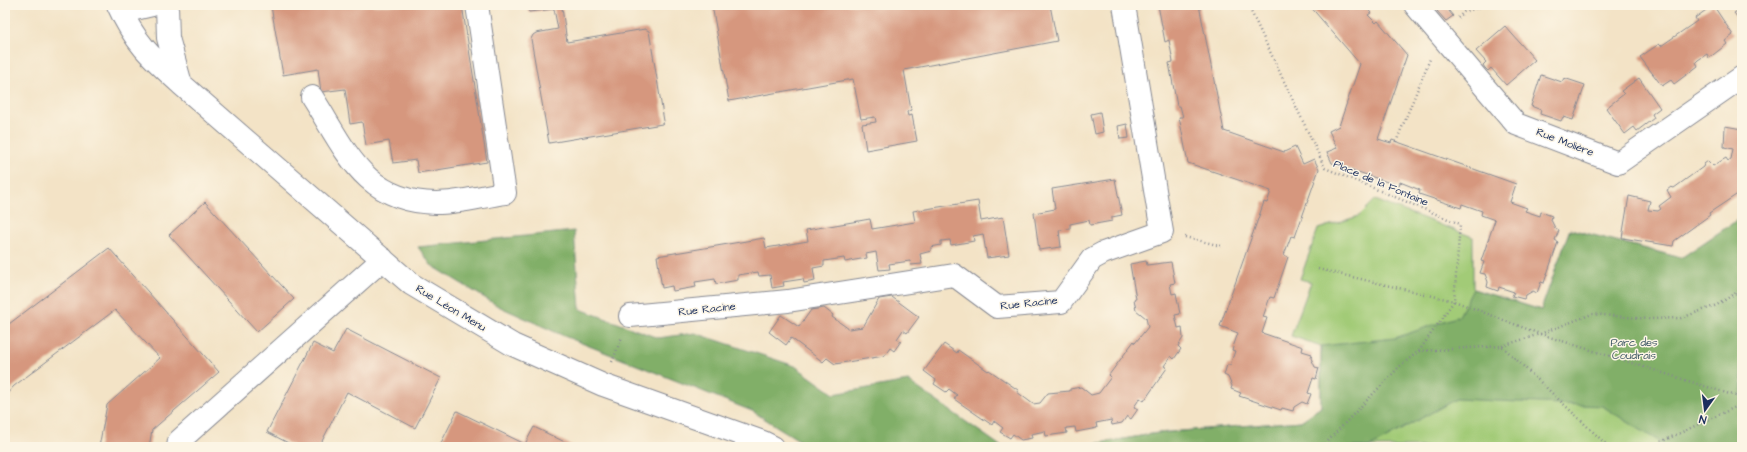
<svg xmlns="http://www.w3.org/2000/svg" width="1747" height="452" viewBox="0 0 1747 452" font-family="'Architects Daughter',sans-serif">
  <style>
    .green { fill: #a2cb77; stroke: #5e7d6a }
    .forest { fill: #81af68; stroke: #4e6f63 }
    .building { fill: #d6977e }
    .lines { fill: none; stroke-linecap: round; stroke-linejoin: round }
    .minor-casing { stroke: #878992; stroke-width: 24 }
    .path { stroke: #878992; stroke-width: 2.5; stroke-dasharray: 1 3; stroke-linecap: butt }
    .minor { stroke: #fff; stroke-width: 22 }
    .labels { text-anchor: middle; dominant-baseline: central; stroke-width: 3; stroke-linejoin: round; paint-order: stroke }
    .street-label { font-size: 11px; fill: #1b2f5e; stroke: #fcf5e5 }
    .park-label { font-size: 11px; fill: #3d5664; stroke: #fcf5e5 }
  </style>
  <rect width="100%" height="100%" fill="#fcf5e5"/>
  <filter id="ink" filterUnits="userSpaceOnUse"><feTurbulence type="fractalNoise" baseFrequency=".025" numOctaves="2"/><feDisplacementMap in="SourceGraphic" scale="8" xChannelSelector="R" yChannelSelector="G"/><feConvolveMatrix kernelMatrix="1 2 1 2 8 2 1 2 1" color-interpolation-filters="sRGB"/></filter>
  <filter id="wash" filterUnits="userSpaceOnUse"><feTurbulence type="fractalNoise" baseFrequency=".012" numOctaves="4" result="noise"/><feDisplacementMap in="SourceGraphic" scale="16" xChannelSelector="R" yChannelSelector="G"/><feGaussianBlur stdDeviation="0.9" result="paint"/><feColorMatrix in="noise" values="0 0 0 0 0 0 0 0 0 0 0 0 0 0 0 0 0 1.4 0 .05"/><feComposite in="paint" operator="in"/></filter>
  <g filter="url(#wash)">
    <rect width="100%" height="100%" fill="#f3e3c6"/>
    <!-- green -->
    <path class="green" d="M1375,200L1473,237V289L1541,310L1570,229L1681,258L1742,217V447H1077L1158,433L1301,421L1321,407V346L1291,336L1311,282L1300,279L1318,229L1359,216Z"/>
    <!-- forest -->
    <path class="forest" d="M1742,217V447H1660V442L1602,406L1456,399L1370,447H1077L1158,433L1301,421L1321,407V346L1395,338L1459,316L1473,289L1541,310L1570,229L1681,258Z
      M574,231L580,309L658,338L695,333L795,366L834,394L908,381L1002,447H810L752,411L564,336L498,306L431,265L418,247Z"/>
    <g id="blocks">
      <!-- building -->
      <path class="building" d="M462,5L487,162L418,173L416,160L393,163L389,141L366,145L362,122L350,124L345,89L321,92L318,69L283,75L271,6Z
        M525,5H573L562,8L567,42L645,29L649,31L664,121L662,124L549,143L531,39L533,35L536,33L558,29L554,9L529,12Z
        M712,5H1050L1057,41L904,70L911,110L907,112L908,116L912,115L917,141L866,150L862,124L876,122L875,117L861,119L853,79L729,101Z
        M1158,5H1199L1224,131L1284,152L1295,147L1303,164L1314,159L1319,169L1295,237L1291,236L1284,255L1288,257L1274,298L1270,297L1263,317L1267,318L1262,333L1303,347L1302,351L1312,354L1311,358L1315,367L1319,368L1316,379L1313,378L1308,393L1311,394L1307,404L1302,402L1294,407L1293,411L1282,408L1281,410L1239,396L1241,393L1231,389L1232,386L1228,377L1224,375L1227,365H1230L1235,351L1232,350L1238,333L1220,326L1264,202L1267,203L1271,191L1188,163L1179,117H1183L1180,106H1177L1169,63L1173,62L1169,40L1165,42Z
        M1309,5H1364L1371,13L1368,15L1376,23L1378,21L1407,55L1378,139L1391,143L1392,140L1516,184L1510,202L1527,208L1525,211L1540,216L1541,212L1552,216L1551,220L1555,228L1559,230L1555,240L1558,242L1544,283L1541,282L1537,293L1533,291L1526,295L1524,299L1512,296L1514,292L1499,287L1498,291L1487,287L1488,282L1485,274L1480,273L1484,262L1481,261L1495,220L1481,215L1482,211L1462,204L1461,208L1419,194L1420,190L1400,182L1399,186L1332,163L1327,152L1337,148L1329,131L1339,126L1360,64Z
        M1444,5L1453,16L1446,21L1437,11Z
        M1713,5L1733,35L1725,41L1727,44L1709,58L1707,54L1698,60L1696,62L1698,66L1674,84L1671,80L1662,86L1640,57L1659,44L1661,46L1697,21L1695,18Z
        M1742,8V23L1734,13Z
        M1505,26L1535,60L1506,85L1491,68L1488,71L1485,68L1483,65L1486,62L1476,51Z
        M1541,75L1562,82L1564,78L1585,85L1573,120L1563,117L1561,121L1540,114L1541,110L1531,106Z
        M1639,78L1660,108L1652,114L1654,118L1637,131L1634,127L1625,134L1606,108L1624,94L1621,91Z
        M1100,112L1103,132L1095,134L1091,114Z
        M1127,124L1129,138L1120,139L1118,126Z
        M1725,126L1742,129V191L1709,213L1710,215L1674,241L1673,246L1622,238L1629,196L1650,201L1648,210L1658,211L1661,209L1659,206L1671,197L1667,190L1671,187L1674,188L1703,167L1704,164L1708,161L1713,166L1726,158L1728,161L1731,159L1733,149L1724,147Z
        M1115,179L1122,215L1112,217V221L1090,225L1089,220L1070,224V229L1059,230L1061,247L1039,250L1034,213L1055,209L1052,189Z
        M978,201L981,221L1003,217L1009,255L987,258L983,234L973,236L974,241L951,245L950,240L941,241V245L931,247V251L920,254L922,264L911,265L910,261L889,264L890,269L879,270L876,252L866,254L867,258L855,260L845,262L844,258L824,261V266L813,268L815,281L804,283L803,279L783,282L784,286L772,288L770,275L759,276L758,272L738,275V280L716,284L715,279L695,282L696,287L673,291L672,286L662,288L657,256L764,238L766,248L808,241L806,230L870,219L872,229L915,222L913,211Z
        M205,202L294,299L257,332L169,235Z
        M109,248L219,372L152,430L149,447H99L107,405L160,358L115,310L14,386L5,396V327Z
        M1146,261L1147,265L1171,262L1175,283L1170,284L1172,294L1176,293L1180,314L1175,315L1178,328L1182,327L1183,338L1178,346L1181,349L1174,359L1171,356L1164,366L1167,368L1144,401L1140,398L1134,407L1138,409L1131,419L1127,416L1122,423L1112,425L1111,420L1096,423L1097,428L1076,432L1075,427L1066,428L1067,433L1046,436L1045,431L1031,434L1032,438L1021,440L1013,434L1010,438L1000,432L1003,428L994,421L992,425L954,399L957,395L949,389L946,392L934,384L936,380L924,371L944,344L957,353L958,350L988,371L989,370L1018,390L1017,392L1033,404L1040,403L1048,393L1070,391V389L1081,387L1091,395L1099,393L1111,377L1109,375L1134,341L1135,343L1148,327L1146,318L1136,310L1134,299H1136L1130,264Z
        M892,297L919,317L907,333L903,330L897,339L901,341L894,351L890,348L884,356L835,364L827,358L823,362L791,338L786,345L769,332L781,315L799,327L811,310L824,308L833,315L832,317L849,329L863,327L879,299Z
        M346,329L441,378L415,428L347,392L319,447H296L267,432L313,343L333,353Z
        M457,411L525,444L534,427L575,447H439Z"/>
    </g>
  </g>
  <g filter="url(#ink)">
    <use href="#blocks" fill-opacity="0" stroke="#878992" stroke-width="1"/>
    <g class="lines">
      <defs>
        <path id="minor" d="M118,5C135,43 151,57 181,84L411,284L513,345L603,385L763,442L773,447
          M120,5L135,9L152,5
          M167,5L168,38L181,84
          M1415,5L1516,124L1618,163L1742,77
          M312,97C346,150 364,202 436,203C459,203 483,196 505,193L477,5
          M630,316L788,301L954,275L997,307L1061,302L1092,259L1103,253L1162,232L1124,5
          M178,447L179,441L383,259"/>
      </defs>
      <!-- minor casing -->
      <use href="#minor" class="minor-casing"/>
      <!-- path -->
      <path class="path" d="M1248,5L1325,168L1460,224L1454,301L1419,351L1400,366L1322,447
        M1458,18L1464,12L1486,5
        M1396,142L1430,59
        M1185,237L1221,246
        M1318,269L1454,301L1540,334L1742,398
        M1502,346L1540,334L1592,314L1649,319L1681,318L1717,305L1742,289
        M1419,351L1502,346L1609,447
        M612,362L622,337
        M1650,447L1742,404"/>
      <!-- minor -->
      <use href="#minor" class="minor"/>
    </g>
  </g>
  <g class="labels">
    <!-- street labels -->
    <g class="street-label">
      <text transform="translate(1565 142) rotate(21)">Rue Molière</text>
      <text transform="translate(1381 183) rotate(23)">Place de la Fontaine</text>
      <text transform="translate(1029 303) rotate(-6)">Rue Racine</text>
      <text transform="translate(451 308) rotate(31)">Rue Léon Menu</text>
      <text transform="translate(707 309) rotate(-6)">Rue Racine</text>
    </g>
    <!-- park labels -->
    <g class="park-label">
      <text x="1634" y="342">Parc des<tspan x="1634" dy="13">Coudrais</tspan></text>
    </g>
  </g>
  <!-- margin -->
  <rect width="1747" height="452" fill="none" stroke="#fcf5e5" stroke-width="20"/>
  <!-- north arrow -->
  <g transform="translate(1705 410) rotate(194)" stroke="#fcf5e5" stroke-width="3" paint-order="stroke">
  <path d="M0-3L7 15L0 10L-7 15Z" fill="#1b2f5e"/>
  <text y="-6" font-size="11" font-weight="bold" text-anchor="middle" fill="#1b2f5e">N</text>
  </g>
</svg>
